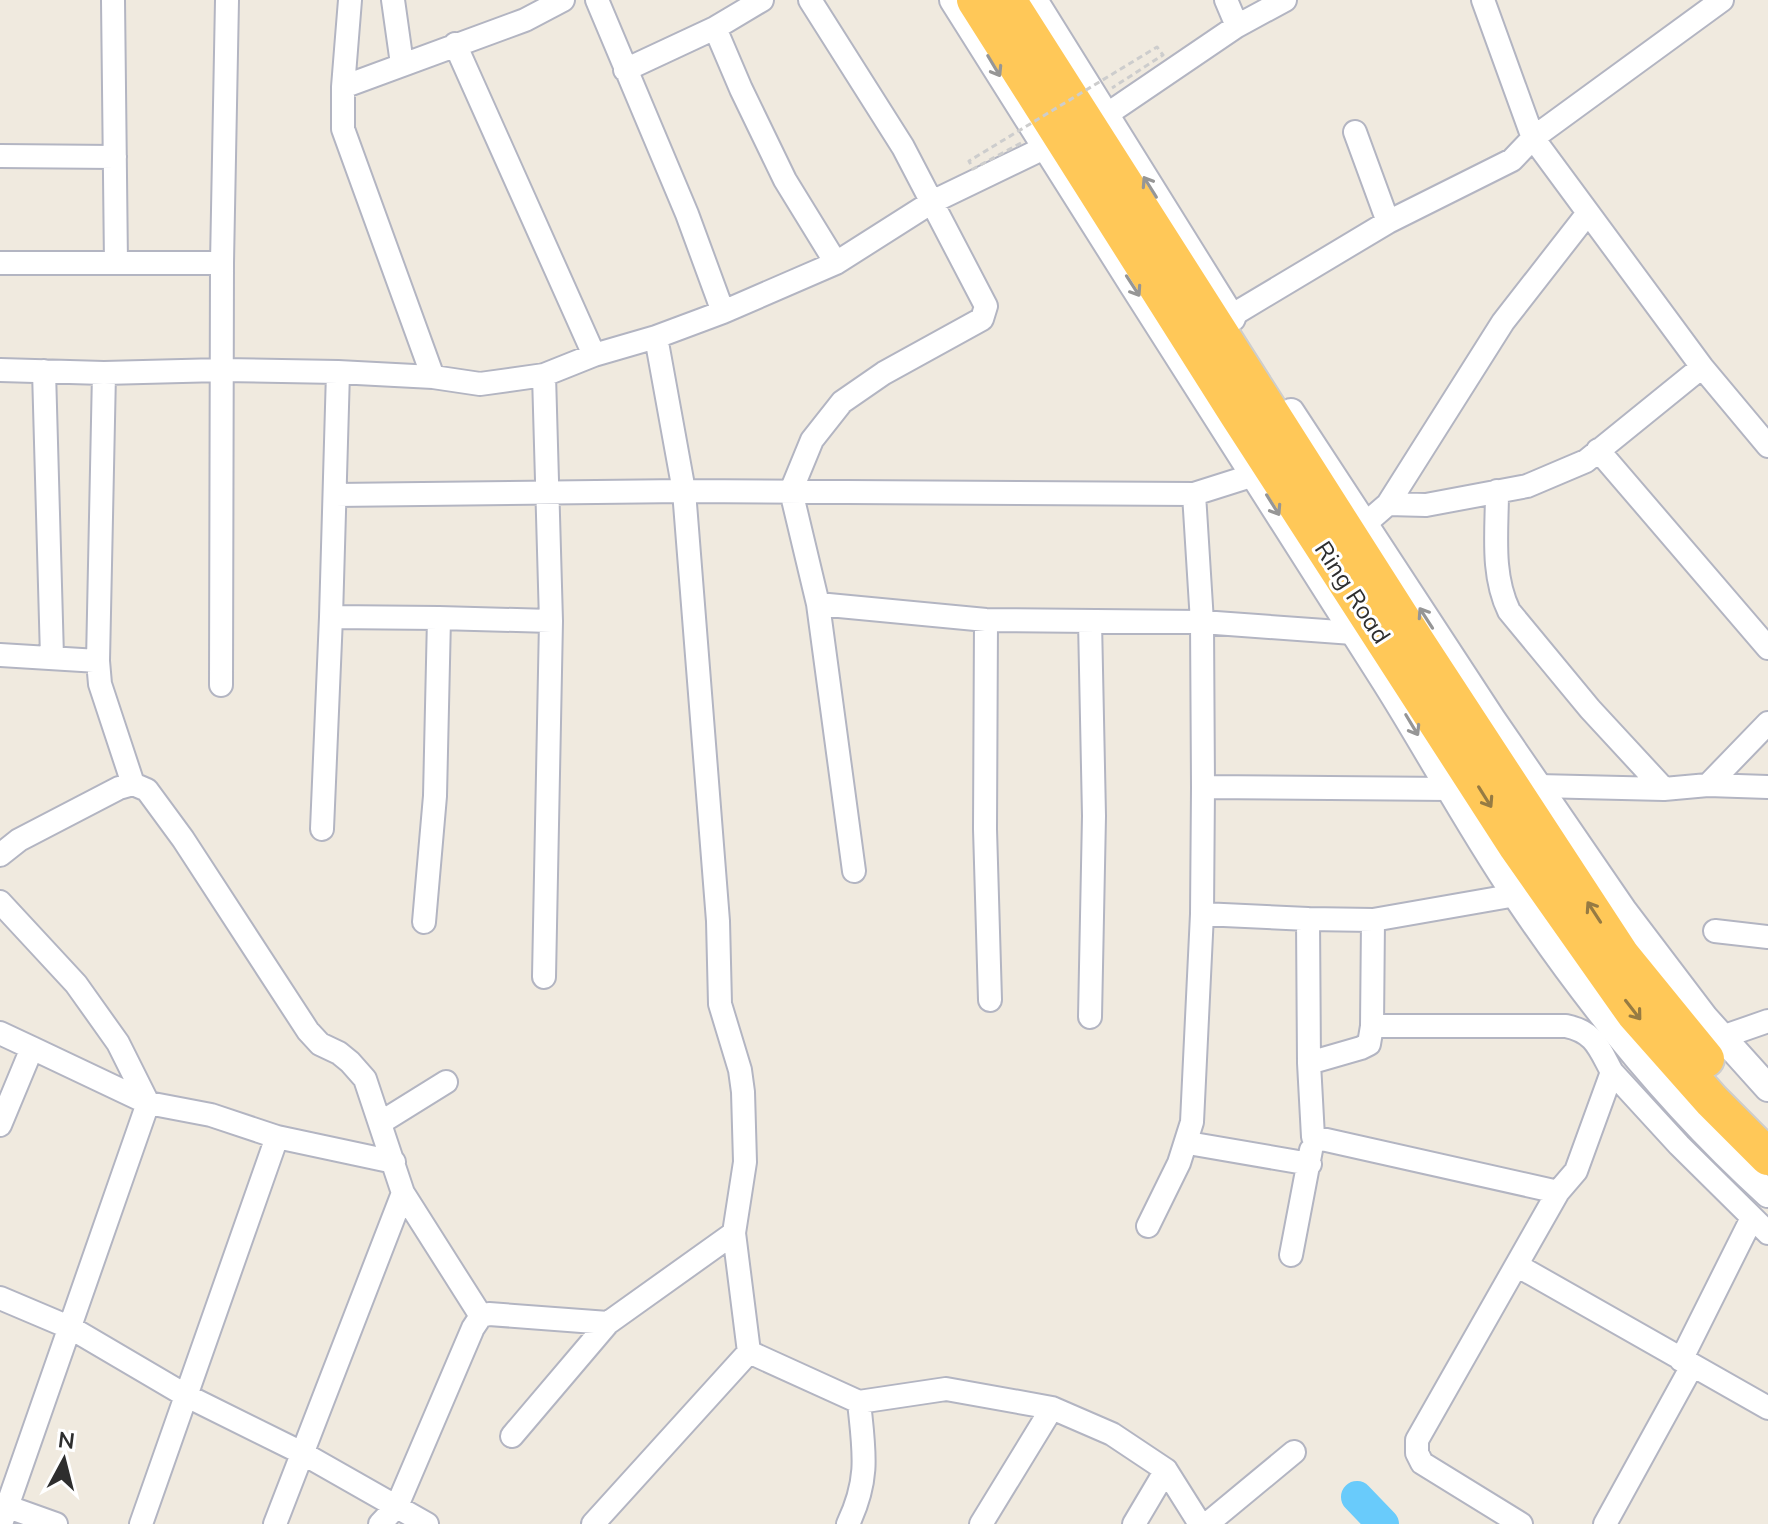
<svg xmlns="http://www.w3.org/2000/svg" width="1768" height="1524" viewBox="0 0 1768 1524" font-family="Mulish,sans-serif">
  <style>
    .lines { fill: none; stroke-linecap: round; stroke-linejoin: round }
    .river { stroke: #69cbfb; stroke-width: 32 }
    .minor-casing { stroke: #b3b5c2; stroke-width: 26 }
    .tertiary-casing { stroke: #b3b5c2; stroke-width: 30 }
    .trunk-casing { stroke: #cdcdcd; stroke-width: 40 }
    .minor { stroke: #fff; stroke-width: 22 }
    .tertiary { stroke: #fff; stroke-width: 26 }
    .trunk { stroke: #ffc858; stroke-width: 36 }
    .path-bridge { stroke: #cdcdcd; stroke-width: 3; stroke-dasharray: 6 4; stroke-linecap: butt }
    .oneway { stroke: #969696 }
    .oneway2 { stroke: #967b43 }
    .labels { text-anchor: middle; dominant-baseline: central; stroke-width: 6; stroke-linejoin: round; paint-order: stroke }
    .street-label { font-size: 24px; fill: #2e2e2e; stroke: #fff }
  </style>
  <rect width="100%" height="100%" fill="#f0eadf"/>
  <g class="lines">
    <!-- river -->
    <path class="river" d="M1357,1497L1383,1524"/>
    <defs>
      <path id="minor" d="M113,0L116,263
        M350,0L343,87V129L433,377
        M393,0L402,64
        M597,0L687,214L723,312
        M810,0L903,147L986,306L982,319L884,373L842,402L812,440L791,491L818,604
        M1226,0L1237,26
        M1483,0L1533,138L1702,367L1768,446
        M715,28L741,89L785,180L836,263
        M455,44L594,355
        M625,70L715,28L762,0
        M343,87L525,20L563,0
        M1106,115L1237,26L1285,0
        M1355,132L1388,222
        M0,156L115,157
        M0,263H222
        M1231,316L1388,222L1512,160L1533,138L1722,0
        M0,370L104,373L221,370L338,372L433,377L480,384L544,375L594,355L656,337L723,312L836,263L932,202L1044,148
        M44,371L52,657
        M544,375L551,621L544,977
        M1598,450L1768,648
        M1497,491C1497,531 1491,574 1509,611L1590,709L1664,789
        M1194,494L1254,475
        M335,495L684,491L1194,494L1202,622L1203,787L1202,914L1192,1122L1179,1163L1148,1226
        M1388,504L1426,505L1527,486L1586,461L1702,367
        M1365,524L1388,504L1503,322L1588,213
        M331,617L439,618L435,796L424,922
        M439,618L551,621
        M986,620L985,829L990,1000
        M1090,621L1094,816L1090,1017
        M0,655L98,661L100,684L133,784L147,790L183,839L308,1031L320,1044L339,1053L350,1062L365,1079L403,1193L481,1316
        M98,661L104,373
        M221,685L222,263L227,0
        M1708,785L1768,787
        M1538,786L1664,789L1708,785L1768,723
        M1203,787L1450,789
        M322,829L331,617L338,372
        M0,855L19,840L119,788L133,784
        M854,871L818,604L986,620L1202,622L1353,633
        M0,902L76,984L118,1043L148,1103L1,1524
        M1202,914L1308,919L1309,1063L1313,1137L1558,1192
        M1308,919L1373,920L1516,895
        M1715,931L1768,937
        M1372,1026L1373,920
        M0,1033L32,1048
        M1722,1037L1768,1021
        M1309,1063L1361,1048L1369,1044L1372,1026H1566C1595,1032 1599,1048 1612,1072L1576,1171L1558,1192L1417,1440V1453L1422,1463L1521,1524
        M1612,1072L1679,1145L1768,1233
        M380,1123L446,1082
        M0,1125L32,1048L148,1103L211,1115L277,1137L394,1162
        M1188,1143L1310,1164
        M1291,1255L1311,1150
        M1518,1266L1768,1408
        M0,1298L71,1328L185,1395L302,1453L427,1524
        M749,1352L859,1402L946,1389L1052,1408L1112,1434L1166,1470L1200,1524
        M1681,1360L1752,1218
        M512,1436L608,1323
        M0,1504L56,1524
        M141,1524L277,1137
        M275,1524L403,1193
        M380,1524L397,1506L473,1328L481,1316L489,1314L608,1323L734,1233
        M593,1524L749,1352L734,1233L745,1162L743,1092L740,1070L720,1004L718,921L684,491L656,337
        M848,1524C870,1478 864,1451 859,1402
        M981,1524L1052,1408
        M1134,1524L1166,1470
        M1207,1524L1294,1452
        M1605,1524L1692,1366"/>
      <path id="tertiary" d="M953,0C1097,228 1240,456 1386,683C1430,753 1469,826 1515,894C1588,1003 1671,1106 1768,1194
        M1034,0L1232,318
        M1291,412L1492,719L1623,910L1705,1018L1768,1088"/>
      <path id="trunk" d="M975,0L1238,415L1517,847L1634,1013L1712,1101L1768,1157
        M1008,0L1416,641L1622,956L1706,1059"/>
    </defs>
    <!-- minor casing -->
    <use href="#minor" class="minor-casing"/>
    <!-- tertiary casing -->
    <use href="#tertiary" class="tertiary-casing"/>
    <!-- trunk casing -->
    <use href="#trunk" class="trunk-casing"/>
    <!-- minor -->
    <use href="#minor" class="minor"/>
    <!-- tertiary -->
    <use href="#tertiary" class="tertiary"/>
    <!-- trunk -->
    <use href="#trunk" class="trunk"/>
    <!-- path-bridge -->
    <path class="path-bridge" d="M1021,143L973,169L969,161L1157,47L1163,55L1112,88"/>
  </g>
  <!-- one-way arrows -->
  <defs><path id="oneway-shaft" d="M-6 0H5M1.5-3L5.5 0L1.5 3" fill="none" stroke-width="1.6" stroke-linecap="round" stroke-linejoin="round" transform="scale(2)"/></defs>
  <g class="oneway">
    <use href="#oneway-shaft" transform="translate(994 66) rotate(59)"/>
    <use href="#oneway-shaft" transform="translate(1150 187) rotate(-122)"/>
    <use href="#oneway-shaft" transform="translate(1133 286) rotate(57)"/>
    <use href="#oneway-shaft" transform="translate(1273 505) rotate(58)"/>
    <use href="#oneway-shaft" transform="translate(1426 618) rotate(-123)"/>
    <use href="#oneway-shaft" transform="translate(1412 725) rotate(59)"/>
  </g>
  <g class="oneway2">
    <use href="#oneway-shaft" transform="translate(1485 797) rotate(58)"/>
    <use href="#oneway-shaft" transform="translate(1594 912) rotate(-123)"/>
    <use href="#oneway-shaft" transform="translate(1633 1010) rotate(52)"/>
  </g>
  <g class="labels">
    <!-- street labels -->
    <g class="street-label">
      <text transform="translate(1353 592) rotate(57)">Ring Road</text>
    </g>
  </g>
  <!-- north arrow -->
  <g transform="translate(64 1460) rotate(7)" stroke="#ffffff" stroke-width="6" paint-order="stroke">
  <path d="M0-6L14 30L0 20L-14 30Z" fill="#2e2e2e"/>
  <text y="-12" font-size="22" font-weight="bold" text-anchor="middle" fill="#2e2e2e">N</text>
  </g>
</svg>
